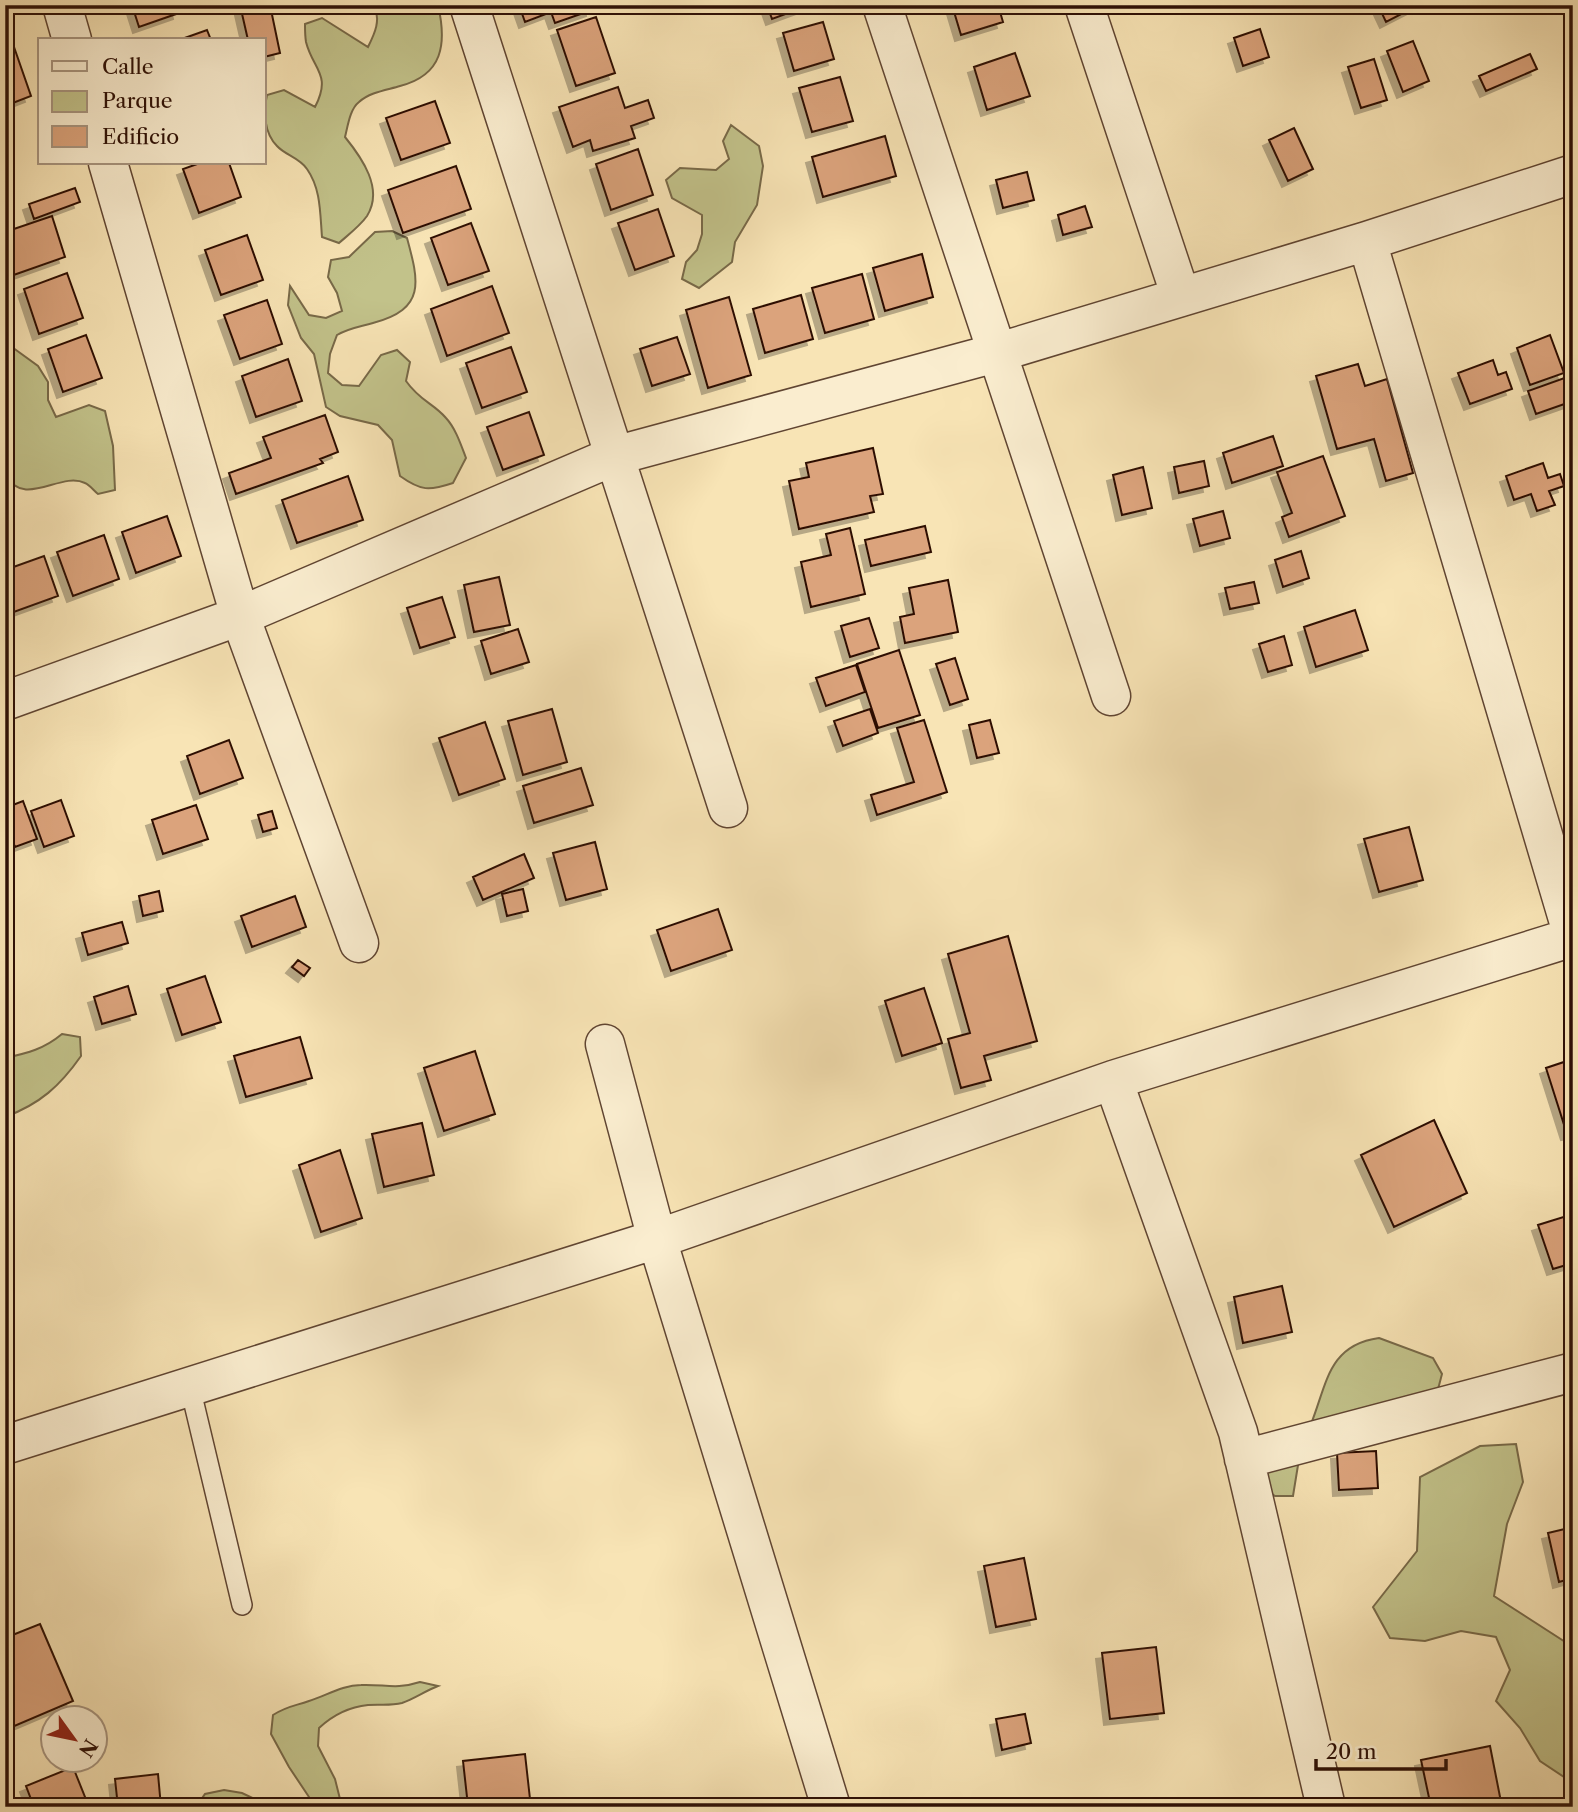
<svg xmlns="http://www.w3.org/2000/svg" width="1578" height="1812" viewBox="0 0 1578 1812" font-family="'Libre Caslon Text',serif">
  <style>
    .green { fill: #c2c28a; stroke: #786948; stroke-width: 2 }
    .building { fill: #dba37b; stroke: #2e1006; stroke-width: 2; filter: url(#shadow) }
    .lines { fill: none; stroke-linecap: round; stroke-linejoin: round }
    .service-casing { stroke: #604532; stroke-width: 22 }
    .minor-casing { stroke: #604532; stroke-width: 41 }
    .service { stroke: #faedcf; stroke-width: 19 }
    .minor { stroke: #faedcf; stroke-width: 38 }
  </style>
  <defs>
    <filter id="shadow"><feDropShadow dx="-6" dy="6" stdDeviation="0" flood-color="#0004"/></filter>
  </defs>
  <rect width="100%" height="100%" fill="#f8e4b5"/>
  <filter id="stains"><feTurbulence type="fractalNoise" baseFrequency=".00286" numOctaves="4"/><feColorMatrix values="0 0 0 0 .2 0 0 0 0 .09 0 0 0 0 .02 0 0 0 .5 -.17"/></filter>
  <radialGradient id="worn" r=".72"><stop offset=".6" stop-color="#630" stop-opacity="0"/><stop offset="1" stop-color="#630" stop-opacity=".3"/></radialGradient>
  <!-- green -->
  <path class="green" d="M374,5H438C447,44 443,75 400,86C387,90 370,92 359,102C350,109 348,125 345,137C362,158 384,189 367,216C360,226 348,235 339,243L322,237C320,213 321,189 307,169C300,158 285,155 277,146C264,133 263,111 267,95L284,90L315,107C332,74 313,70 306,42C305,36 305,29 305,24L322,18L368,47C375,33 381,20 374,5Z
    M731,125L759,146L763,166L757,205L735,242L732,262L699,288L682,279L686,262L697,250L702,234V215L672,198L666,180L680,168L716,170L729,159L723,141Z
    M392,231L407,238C419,282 426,309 373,323C359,327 349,328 337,335L330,354L328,373L342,385L359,386L381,355L397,350L410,362L406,381C420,401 433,403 446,418C456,429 461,445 466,458L453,483C429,491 421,491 400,476L392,440L378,425L340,416L326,407L314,354L301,338L288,305L290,286L309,315L326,318L342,311L337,293L328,277L331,260L349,257L375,232Z
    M5,342L38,366L48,382V400L56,417L89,405L105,411L113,446L115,490L98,494C94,491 90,485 85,483C60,471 25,509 5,475Z
    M62,1034L80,1037L81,1056C60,1086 40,1104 5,1117V1058C28,1053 44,1049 62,1034Z
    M1379,1338L1433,1358L1442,1374L1437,1393L1299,1459L1293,1496H1275L1260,1486L1257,1454L1311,1424C1327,1384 1328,1345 1379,1338Z
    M1516,1444L1523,1482L1507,1524L1494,1596L1573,1647V1807H1565L1570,1781L1540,1761L1520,1728L1496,1701L1510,1670L1496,1637L1461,1631L1425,1641L1390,1638L1373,1607L1417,1551L1420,1477L1480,1446Z
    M420,1682L438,1686C425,1691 414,1699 402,1703C390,1706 380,1704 368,1705C348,1707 333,1715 319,1728L318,1746L335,1779L342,1807H309V1797L289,1767L271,1734L273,1715C287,1706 295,1706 309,1701C326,1696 342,1685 361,1685C385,1684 395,1690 420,1682Z
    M224,1790L242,1793L272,1807H196L205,1794Z"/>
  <!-- building -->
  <path class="building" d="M132,5H177L179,13L139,27Z
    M240,5H270L280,53L264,57V40H248Z
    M519,5H591L592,10L555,23L551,12L525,22Z
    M767,5H810L772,19Z
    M952,5H998L1003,22L961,35Z
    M1378,5H1414L1415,7L1386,22Z
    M596,17L615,73L576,86L557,30Z
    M823,22L834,59L794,71L783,33Z
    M1260,29L1269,57L1243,66L1234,38Z
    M207,30L211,40H179Z
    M1413,41L1429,81L1403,92L1387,51Z
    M14,47L31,96L5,106V50Z
    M1015,53L1030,96L987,110L974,67Z
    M1530,54L1537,69L1486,91L1479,76Z
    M1374,59L1387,100L1361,108L1348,67Z
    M840,77L853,121L812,132L799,88Z
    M618,87L625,108L648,100L654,118L631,126L635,138L593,151L590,140L573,147L559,107Z
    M435,101L450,143L401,160L386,118Z
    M1294,128L1313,169L1288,181L1269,140Z
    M885,136L896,176L823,197L812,157Z
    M638,149L653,195L611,210L596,164Z
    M200,163H229L241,197L199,213L183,169Z
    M456,166L471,209L403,233L388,190Z
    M1027,172L1034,200L1003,208L996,180Z
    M75,188L80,202L34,219L29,204Z
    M1085,206L1092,227L1063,235L1058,215Z
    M658,209L674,256L635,270L618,223Z
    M52,216L65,257L5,278V232Z
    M471,223L489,271L448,285L431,238Z
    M247,235L263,280L221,295L205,250Z
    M922,254L933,297L885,311L873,268Z
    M67,273L83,318L39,334L24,289Z
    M862,274L874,319L825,333L812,288Z
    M492,286L509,333L447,356L431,309Z
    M801,295L813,339L765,353L753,309Z
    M729,297L751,375L708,388L686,310Z
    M267,300L282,344L240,359L224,315Z
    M86,335L102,378L63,392L48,349Z
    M1550,335L1564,373L1530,385L1517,348Z
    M677,337L690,374L652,386L640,349Z
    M511,347L527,392L482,408L466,363Z
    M288,359L302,401L256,417L242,376Z
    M1493,360L1498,375L1506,372L1512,389L1470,404L1458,373Z
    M1358,364L1365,386L1387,379L1413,473L1386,481L1374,439L1337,449L1316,376Z
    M1570,376L1573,385V401L1536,414L1528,391Z
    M529,412L544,455L503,470L487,427Z
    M325,415L338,452L320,459L323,463L236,494L229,473L271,458L263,437Z
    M1273,436L1283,466L1232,483L1223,453Z
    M873,448L883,494L870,496L874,512L799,529L789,481L809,477L806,463Z
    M1323,456L1345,516L1289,537L1282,517L1292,513L1277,472Z
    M1204,461L1209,486L1179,493L1174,467Z
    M1543,463L1548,478L1560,474L1564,486L1549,491L1555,505L1537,511L1531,494L1514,500L1506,476Z
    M1143,467L1152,508L1122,515L1113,475Z
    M348,476L363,520L297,543L282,500Z
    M1223,511L1230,538L1200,546L1193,519Z
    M167,516L181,556L136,573L122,532Z
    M925,526L931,552L871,566L865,540Z
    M850,528L865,594L811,607L801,562L831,555L826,534Z
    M104,535L119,579L73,596L57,552Z
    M1301,551L1309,578L1283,587L1275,560Z
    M44,556L58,596L11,613L5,598V570Z
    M499,577L510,625L474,632L464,585Z
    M948,580L958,632L905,643L900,617L914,614L909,588Z
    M1254,582L1259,603L1230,609L1225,588Z
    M442,597L455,637L420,648L407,608Z
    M1355,610L1368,650L1316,667L1304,627Z
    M869,618L879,648L850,657L841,626Z
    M518,629L529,662L491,674L481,641Z
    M1284,636L1292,665L1268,672L1259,644Z
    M899,650L920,715L878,728L857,664Z
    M955,658L968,699L950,705L936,664Z
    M856,665L865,692L826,706L816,678Z
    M552,709L567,762L523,775L508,721Z
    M870,709L878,733L843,746L834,721Z
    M924,720L947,792L877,815L871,795L914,782L897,728Z
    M990,720L999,753L977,758L969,725Z
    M485,722L505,779L459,795L439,738Z
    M229,740L243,778L200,794L187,756Z
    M581,768L593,805L534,823L523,786Z
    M61,800L74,836L44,847L31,811Z
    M23,801L37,839L15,847L5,820V808Z
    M196,805L208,839L163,854L152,820Z
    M272,811L277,828L263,832L258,815Z
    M1409,827L1423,880L1379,892L1364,839Z
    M595,842L607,889L566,900L553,853Z
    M524,854L534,878L483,900L473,877Z
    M523,889L528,911L507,916L502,894Z
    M159,891L163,911L143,916L139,896Z
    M295,896L306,927L252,947L241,916Z
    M718,909L732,950L671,971L657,930Z
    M122,922L128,943L88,955L82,933Z
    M1008,936L1037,1041L984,1056L991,1080L961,1088L948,1039L970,1033L948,954Z
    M298,960L310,968L304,976L292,967Z
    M205,976L221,1022L182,1035L167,989Z
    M128,986L136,1014L102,1024L94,997Z
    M924,988L942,1043L902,1056L885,1001Z
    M300,1037L312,1078L246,1097L234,1056Z
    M475,1051L495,1114L444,1131L424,1068Z
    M1573,1059V1133L1567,1134L1546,1068Z
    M1434,1120L1467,1193L1394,1227L1361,1155Z
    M422,1123L434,1175L384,1187L372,1134Z
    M340,1150L362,1218L321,1232L299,1165Z
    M1573,1214V1263L1553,1269L1538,1225Z
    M1282,1286L1292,1332L1243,1343L1234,1297Z
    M1376,1451L1378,1488L1339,1490L1337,1453Z
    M1573,1527V1578L1559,1582L1548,1533Z
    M1024,1558L1036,1619L996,1627L984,1566Z
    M40,1624L73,1701L5,1730V1638Z
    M1156,1647L1164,1713L1110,1719L1102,1653Z
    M1025,1714L1031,1743L1002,1750L996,1719Z
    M1490,1746L1502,1807H1431L1421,1760Z
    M525,1754L530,1799L468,1806L463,1761Z
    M73,1767L89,1807H34L26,1786Z
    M158,1774L161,1807H118L115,1779Z"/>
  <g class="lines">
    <defs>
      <path id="service" d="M190,1387L242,1605"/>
      <path id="minor" d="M62,5L72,40
        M469,5L728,808
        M882,5L1111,696
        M1084,5L1181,297
        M108,163L240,616L359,943
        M1367,241L1573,936
        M5,701L240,616L614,456L996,353L1367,241L1573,174
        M605,1044L657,1239L831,1807
        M1113,1080L1238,1432L1326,1807
        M5,1445L657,1239L1113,1080L1573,937
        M1244,1459L1573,1372"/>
    </defs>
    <!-- service casing -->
    <use href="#service" class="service-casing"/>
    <!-- minor casing -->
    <use href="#minor" class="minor-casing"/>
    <!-- service -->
    <use href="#service" class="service"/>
    <!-- minor -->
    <use href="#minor" class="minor"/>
  </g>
  <!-- margin -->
  <rect width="1578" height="1812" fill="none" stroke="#f8e4b5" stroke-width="28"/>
  <rect x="7" y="7" width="1564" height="1798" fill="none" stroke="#2e1006" stroke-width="3.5"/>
  <rect x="14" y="14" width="1550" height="1784" fill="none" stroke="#2e1006" stroke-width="2"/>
  <!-- legend -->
  <rect x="38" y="38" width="228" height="126" fill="#faedcf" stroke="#a8957f" stroke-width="2"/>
  <rect x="52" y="61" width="35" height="10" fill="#faedcf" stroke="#a8957f" stroke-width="2"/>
  <text x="102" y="74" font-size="21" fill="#2e1006">Calle</text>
  <rect x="52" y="91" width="35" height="21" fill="#c2c28a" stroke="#a8957f" stroke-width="2"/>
  <text x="102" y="108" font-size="21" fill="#2e1006">Parque</text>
  <rect x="52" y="126" width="35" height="21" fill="#dba37b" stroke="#a8957f" stroke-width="2"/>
  <text x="102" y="144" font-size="21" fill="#2e1006">Edificio</text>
  <!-- north arrow -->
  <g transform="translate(74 1739) rotate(123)"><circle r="33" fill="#faedcf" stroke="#a8957f" stroke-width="2"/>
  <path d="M0-5L12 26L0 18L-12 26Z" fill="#8f2418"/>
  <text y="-10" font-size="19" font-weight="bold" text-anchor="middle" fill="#2e1006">N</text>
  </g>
  <!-- scale -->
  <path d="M1316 1759v10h130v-10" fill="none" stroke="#2e1006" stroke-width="3.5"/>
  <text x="1326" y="1759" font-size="21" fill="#2e1006" stroke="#faedcf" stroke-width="5" paint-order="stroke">20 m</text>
  <rect width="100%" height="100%" filter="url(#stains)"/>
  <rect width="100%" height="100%" fill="url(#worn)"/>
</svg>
